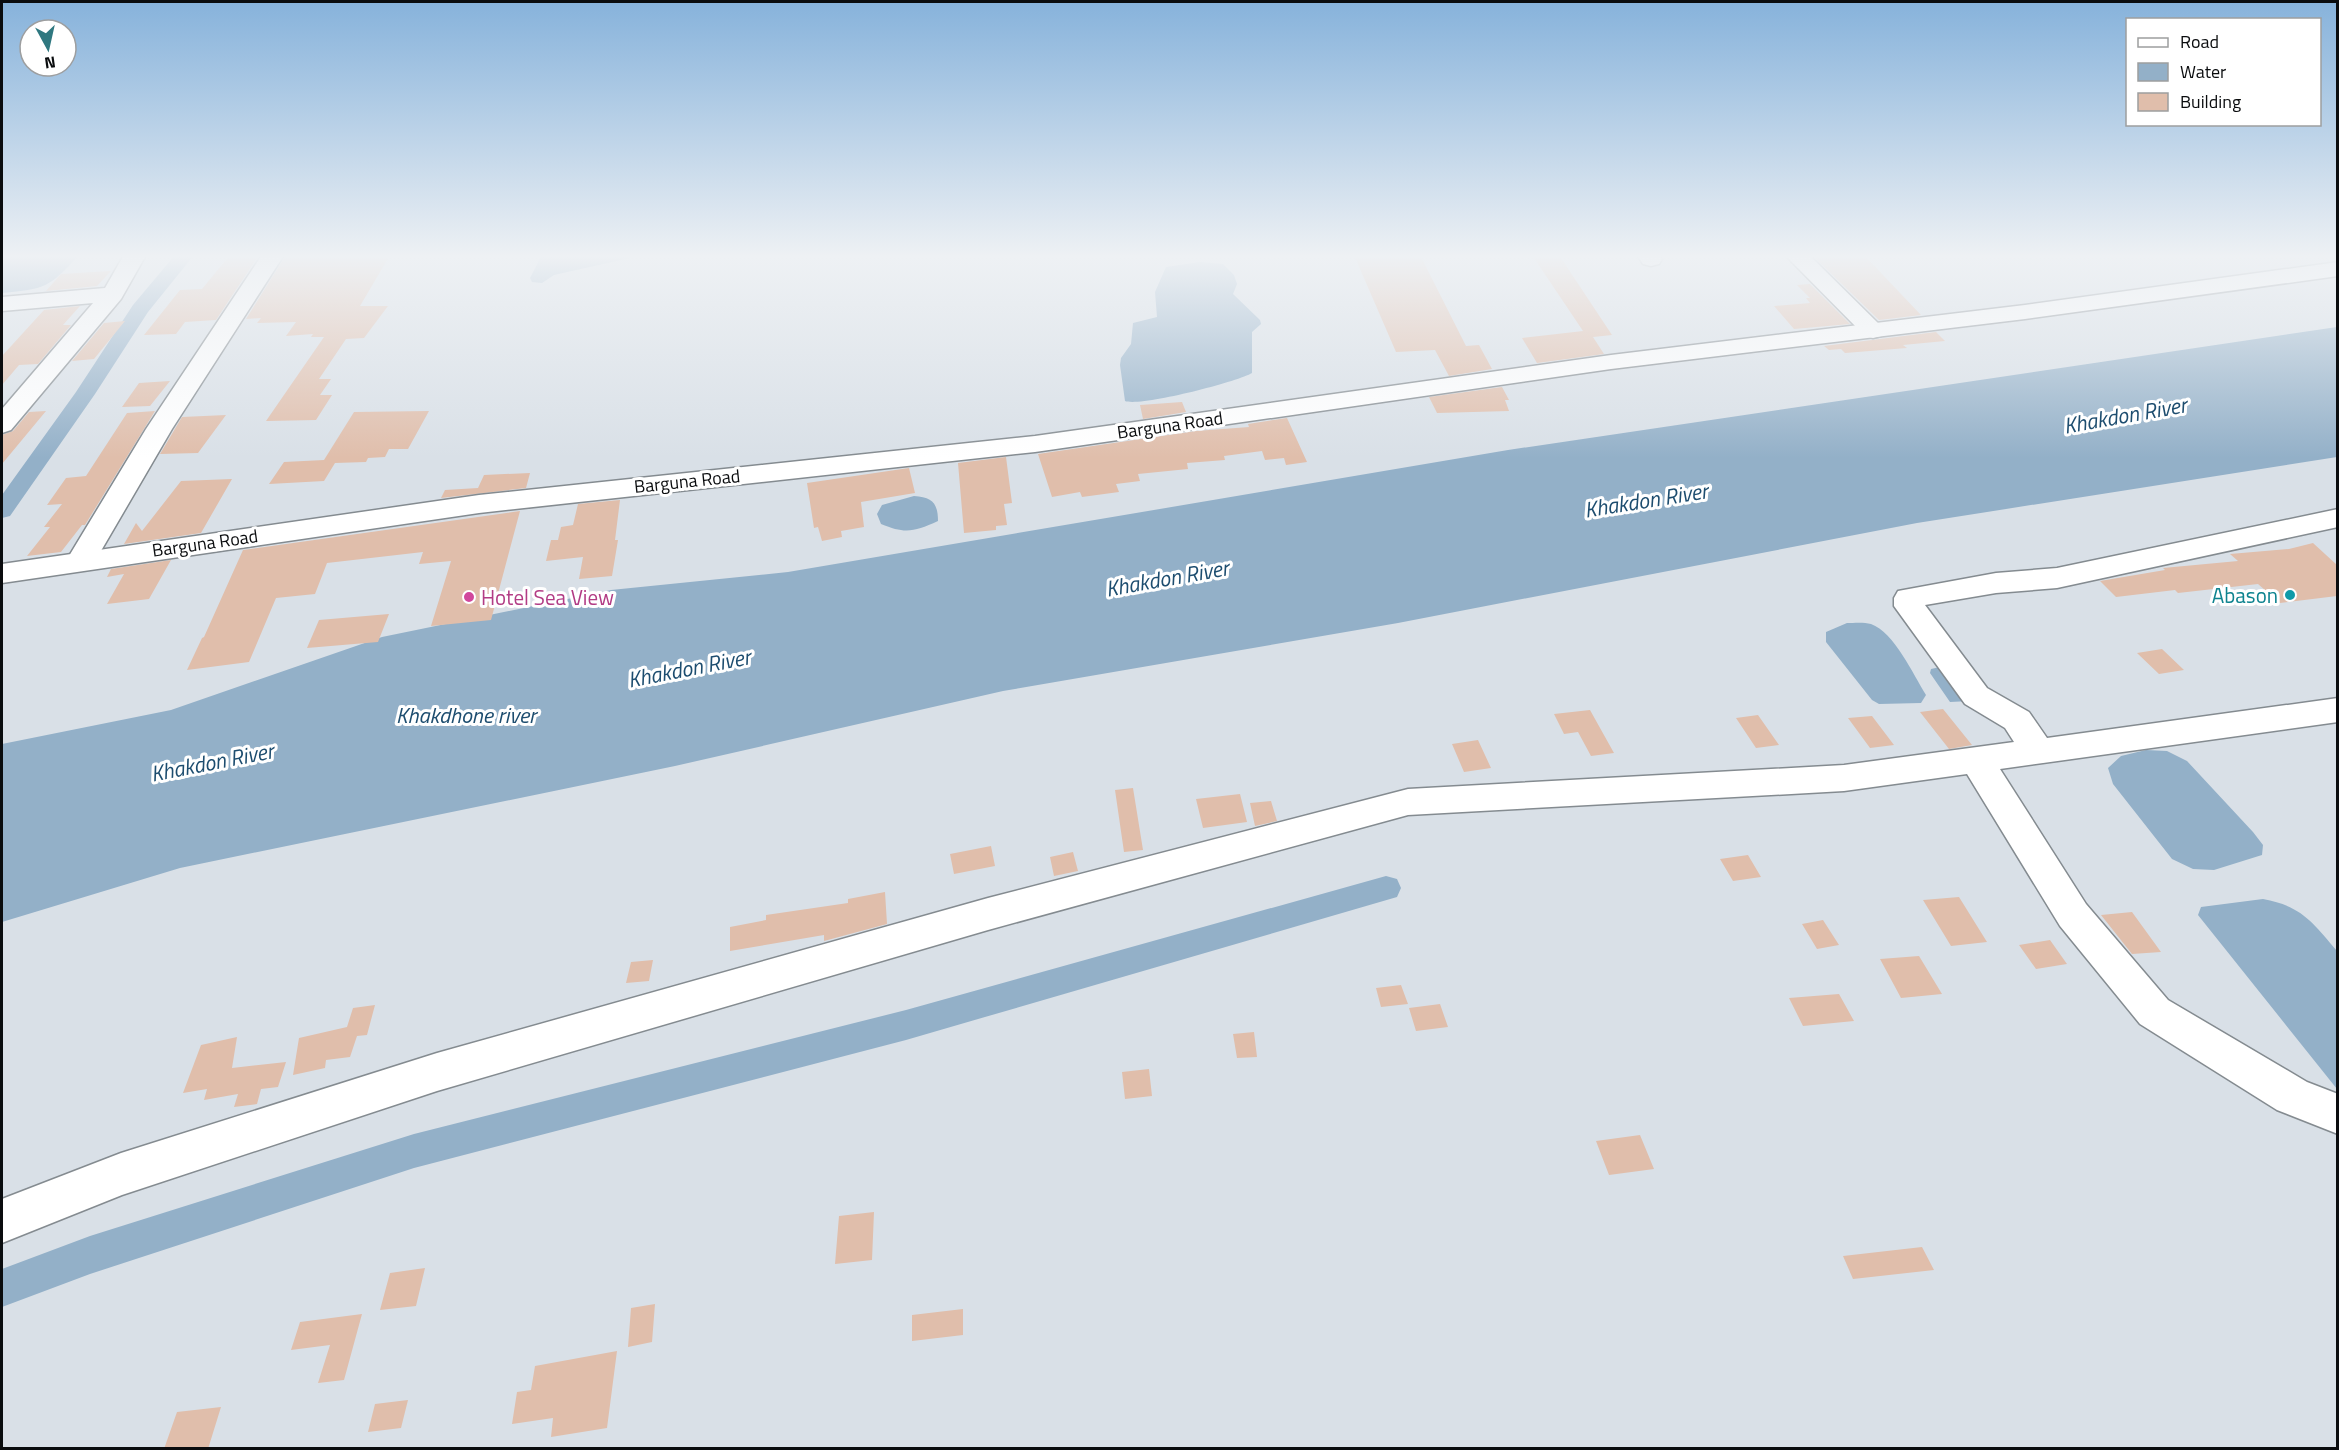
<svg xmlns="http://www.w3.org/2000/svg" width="2339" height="1450" viewBox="0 0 2339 1450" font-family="'Titillium Web',sans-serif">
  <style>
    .water { fill: #93b0c8 }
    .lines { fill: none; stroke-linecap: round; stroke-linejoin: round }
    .canal { fill: #93b0c8; fill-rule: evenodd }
    .building { fill: #e0beab }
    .minor-casing { stroke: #848b90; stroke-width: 3 }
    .major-casing { stroke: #848b90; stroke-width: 3 }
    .minor { fill: #fff; fill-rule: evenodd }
    .major { fill: #fff; fill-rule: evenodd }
    .culture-dot { fill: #0f9aa8; stroke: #fff; stroke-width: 2 }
    .hotel-dot { fill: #d1479c; stroke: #fff; stroke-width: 2 }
    .labels { text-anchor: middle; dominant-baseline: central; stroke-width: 6; stroke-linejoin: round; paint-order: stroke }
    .far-street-label { font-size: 18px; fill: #0a0c0e; stroke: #fff }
    .culture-label { font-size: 21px; fill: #0d838f; stroke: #fff; text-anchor: end }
    .hotel-label { font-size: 21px; fill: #b23c85; stroke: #fff; text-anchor: start }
    .water-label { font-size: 22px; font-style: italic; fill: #1d4d6f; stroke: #fff }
  </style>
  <rect width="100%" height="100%" fill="#d9e0e7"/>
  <!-- water -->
  <path class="water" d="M2,255H79C49,288 45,289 2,293Z
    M542,255H643L554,275L542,283L532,282L530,278Z
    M1200,262L1223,264L1234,275L1237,284L1233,294L1260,320L1261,324L1252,332V373C1237,382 1140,407 1125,401L1120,365L1121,358L1131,344L1133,323L1157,317L1155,292L1166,267Z
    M2337,327V457L1917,523L1398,623L1003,691L675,766L180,868L2,922V744L171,710L382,637L611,590L788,572L1508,450Z
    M914,496C932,497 938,503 938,521C914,532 905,534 881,524L877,514L882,505Z
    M1847,623C1854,623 1864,622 1871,624C1894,632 1913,674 1926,695L1921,703L1879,704L1872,700L1826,642V632Z
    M1940,667L1970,701L1950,702L1930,673L1931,669Z
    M2146,750L2167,751L2187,761L2253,832L2263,845L2262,855L2214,870L2193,869L2172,859L2113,784L2108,768L2121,756Z
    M2263,899C2302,906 2313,923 2337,951V1089L2198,915L2201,907Z"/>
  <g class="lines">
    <!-- canal -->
    <path class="canal" d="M175,255H194L148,312L95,394L10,516L2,518V495L76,392L133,305Z
      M1386,876L1397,879L1401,888L1397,897L906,1040L414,1168L90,1274L2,1307V1269L90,1236L414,1134L906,1010Z"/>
  </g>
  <!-- building -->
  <path class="building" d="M230,255H259L216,320L185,322L176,334L144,335L180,290L202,289Z
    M286,255H390L360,306H388L364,338L346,339L319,379H331L320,395H332L316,420L266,421L324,337H311L313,334L286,336L296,322L257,323L261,318L246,319Z
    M1354,255H1420L1466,346L1479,345L1492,369L1449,376L1435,350L1396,352Z
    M1532,255H1559L1612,335L1593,337L1604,354L1537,363L1522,338L1583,331Z
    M1864,255L1901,294L1921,315L1879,320L1813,256Z
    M111,271L97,286L46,291L61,274Z
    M1810,284L1850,324L1794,329L1774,306L1810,303L1806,298H1810L1797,285Z
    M80,306L63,325H71L38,364L19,365L2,385V356L44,310Z
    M125,321L94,359L72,361L104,323Z
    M1936,332L1945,341L1903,345L1907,348L1845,353L1841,349L1829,350L1824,346Z
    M170,381L150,406L122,407L139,383Z
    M1502,387L1509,400H1505L1509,411L1437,413L1429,397Z
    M1182,402L1186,412L1143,419L1140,405Z
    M46,411L2,464V435L13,431L29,412Z
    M155,411L85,525H82L61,552L27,556L50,527H44L62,504L47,505L66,478L86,476L127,413Z
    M429,411L408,449H389L385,457L368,458L366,462L335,463L324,481L269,484L284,462L324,460L354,412Z
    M226,415L198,453L160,454L182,417Z
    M1287,418L1307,462L1286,465L1284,458L1265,460L1262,451L1224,456L1225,460L1187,463L1188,469L1138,474L1140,481L1116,484L1119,492L1082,497L1080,492L1052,497L1038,454L1196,431L1249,427L1248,424Z
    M1006,457L1012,503L1004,504L1007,525L996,526V530L964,533L958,463Z
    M909,468L915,493L861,502L864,527L841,531L842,537L822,541L818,527L814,528L807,483Z
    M530,473L526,488L441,498L445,490L478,488L484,475Z
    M232,479L201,533L124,544L136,523L142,531L181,481Z
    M620,500L615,540H618L612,576L579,579L583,557L546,561L551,540H558L561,527L573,525L578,504Z
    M520,511L491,620L431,626L451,561L419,564L423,552L327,563L315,594L276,598L249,662L187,670L202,638L204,637L243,550Z
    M2313,543L2337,565V596L2280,603L2258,584L2178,593L2175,590L2116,597L2100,581L2165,570L2163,568L2238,561L2230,554L2289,549Z
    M171,560L149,599L107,604L124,574L107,577L111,569Z
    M389,614L378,642L307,648L319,620Z
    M2162,649L2184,670L2159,674L2137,653Z
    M1943,709L1972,745L1949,749L1920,712Z
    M1590,710L1614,753L1591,756L1578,732L1564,734L1554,714Z
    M1758,715L1779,745L1756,748L1736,718Z
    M1872,716L1894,745L1870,748L1848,718Z
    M1478,740L1491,768L1464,772L1452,744Z
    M1133,788L1143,850L1124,852L1115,790Z
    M1240,794L1247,822L1203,828L1196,799Z
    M1271,801L1277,821L1255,826L1250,803Z
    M991,846L995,866L954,874L950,854Z
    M1073,852L1078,871L1054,876L1050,857Z
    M1748,855L1761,877L1733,881L1720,859Z
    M885,892L887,924L824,941V935L730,951V927L766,920V915L848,903V899Z
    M1959,897L1987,942L1951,946L1923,900Z
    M2132,912L2161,952L2132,954L2101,915Z
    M1823,920L1839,945L1817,949L1802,924Z
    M2050,940L2067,964L2036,969L2019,945Z
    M1919,956L1942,994L1901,998L1880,959Z
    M653,960L649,981L626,983L631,962Z
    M1401,985L1408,1004L1381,1007L1376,988Z
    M1839,994L1854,1021L1803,1026L1789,998Z
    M1440,1004L1448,1027L1416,1031L1409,1008Z
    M375,1005L367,1035L357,1036L350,1057L326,1060L325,1068L293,1075L299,1038L347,1027L353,1008Z
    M1254,1032L1257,1057L1237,1058L1233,1034Z
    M237,1037L232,1068L286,1062L278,1087L261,1089L257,1104L234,1107L238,1094L204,1100L207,1089L183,1093L201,1045Z
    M1149,1069L1152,1096L1125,1099L1122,1072Z
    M1640,1135L1654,1169L1609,1175L1596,1141Z
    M874,1212L872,1260L835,1264L839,1216Z
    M1922,1247L1934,1270L1853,1279L1843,1256Z
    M425,1268L416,1306L380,1310L390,1273Z
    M655,1304L652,1342L628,1347L631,1308Z
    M963,1309V1335L912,1341V1315Z
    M362,1314L344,1380L318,1383L330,1345L291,1350L300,1322Z
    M617,1351L607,1428L551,1437L553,1418L512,1424L517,1392L531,1390L535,1366Z
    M408,1400L401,1428L368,1432L375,1404Z
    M221,1407L208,1449H164L177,1412Z"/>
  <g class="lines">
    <defs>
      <path id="minor" d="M124,255H146L121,299L11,430L2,433V409L93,303L2,311V297L105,288Z
        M262,255H284L172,429L91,568L81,570L71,568L66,561L146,429Z
        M1637,255H1659L1662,259L1659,264L1651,266L1643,264Z
        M1785,255H1809L1881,326L1885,331L1881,336L1873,338L1865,336Z
        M2338,509V527L2057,588L1996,593L1925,605L1987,688L2029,712L2047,738L2338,698V722L2000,769L2086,904L2168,1000L2307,1082L2338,1094V1134L2277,1110L2140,1024L2060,926L1967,774L1844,791L1408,815L988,930L437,1091L122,1195L2,1243V1199L121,1153L437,1053L988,898L1408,789L1844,765L2014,742L2005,728L1965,704L1894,606V598L1898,591L1996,573L2057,568Z"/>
      <path id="major" d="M2338,262V276L2025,319L1611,369L1035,452L479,513L2,583V564L479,495L1035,436L1611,355L2025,305Z"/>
    </defs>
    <!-- minor casing -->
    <use href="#minor" class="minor-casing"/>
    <!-- major casing -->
    <use href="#major" class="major-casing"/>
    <!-- minor -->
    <use href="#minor" class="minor"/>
    <!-- major -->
    <use href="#major" class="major"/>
  </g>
  <!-- sky -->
  <linearGradient id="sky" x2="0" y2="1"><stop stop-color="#86b2db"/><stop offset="0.56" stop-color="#eef1f4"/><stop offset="1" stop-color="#eef1f4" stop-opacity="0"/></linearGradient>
  <rect width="2339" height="458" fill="url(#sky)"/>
  <!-- markers -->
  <circle class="culture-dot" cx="2290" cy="595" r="6"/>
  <circle class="hotel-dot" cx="469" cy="597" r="6"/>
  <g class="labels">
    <!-- far-street labels -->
    <g class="far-street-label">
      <text transform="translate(1170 425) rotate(-8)">Barguna Road</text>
      <text transform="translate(687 481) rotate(-6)">Barguna Road</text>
      <text transform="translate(205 543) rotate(-8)">Barguna Road</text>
    </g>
    <!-- culture labels -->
    <g class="culture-label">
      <text x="2278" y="595">Abason</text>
    </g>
    <!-- hotel labels -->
    <g class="hotel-label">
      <text x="481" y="597">Hotel Sea View</text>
    </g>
    <!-- water labels -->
    <g class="water-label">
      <text transform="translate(2125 415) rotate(-10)">Khakdon River</text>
      <text transform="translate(1646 500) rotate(-9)">Khakdon River</text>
      <text transform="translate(1167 578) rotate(-10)">Khakdon River</text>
      <text transform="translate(689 668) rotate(-11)">Khakdon River</text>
      <text x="466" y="715">Khakdhone river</text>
      <text transform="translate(212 762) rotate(-11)">Khakdon River</text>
    </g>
  </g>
  <!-- border -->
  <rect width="2339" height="1450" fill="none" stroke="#0a0c0e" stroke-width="6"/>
  <!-- legend -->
  <rect x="2126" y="18" width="195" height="108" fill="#ffffff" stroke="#9d9e9f" stroke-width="1.5"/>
  <rect x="2138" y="38" width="30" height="9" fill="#ffffff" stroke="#9d9e9f" stroke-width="1.5"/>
  <text x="2180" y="48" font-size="18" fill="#0a0c0e">Road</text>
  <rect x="2138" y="63" width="30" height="18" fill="#93b0c8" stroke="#9d9e9f" stroke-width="1.5"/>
  <text x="2180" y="78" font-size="18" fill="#0a0c0e">Water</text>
  <rect x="2138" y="93" width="30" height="18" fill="#e0beab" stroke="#9d9e9f" stroke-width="1.5"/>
  <text x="2180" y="108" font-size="18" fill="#0a0c0e">Building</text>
  <!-- north arrow -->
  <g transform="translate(48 48) rotate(172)"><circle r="28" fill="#ffffff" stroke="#9d9e9f" stroke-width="1.5"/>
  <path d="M0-4.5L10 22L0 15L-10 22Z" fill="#2f7880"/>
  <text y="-9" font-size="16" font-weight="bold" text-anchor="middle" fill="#0a0c0e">N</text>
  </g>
</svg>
